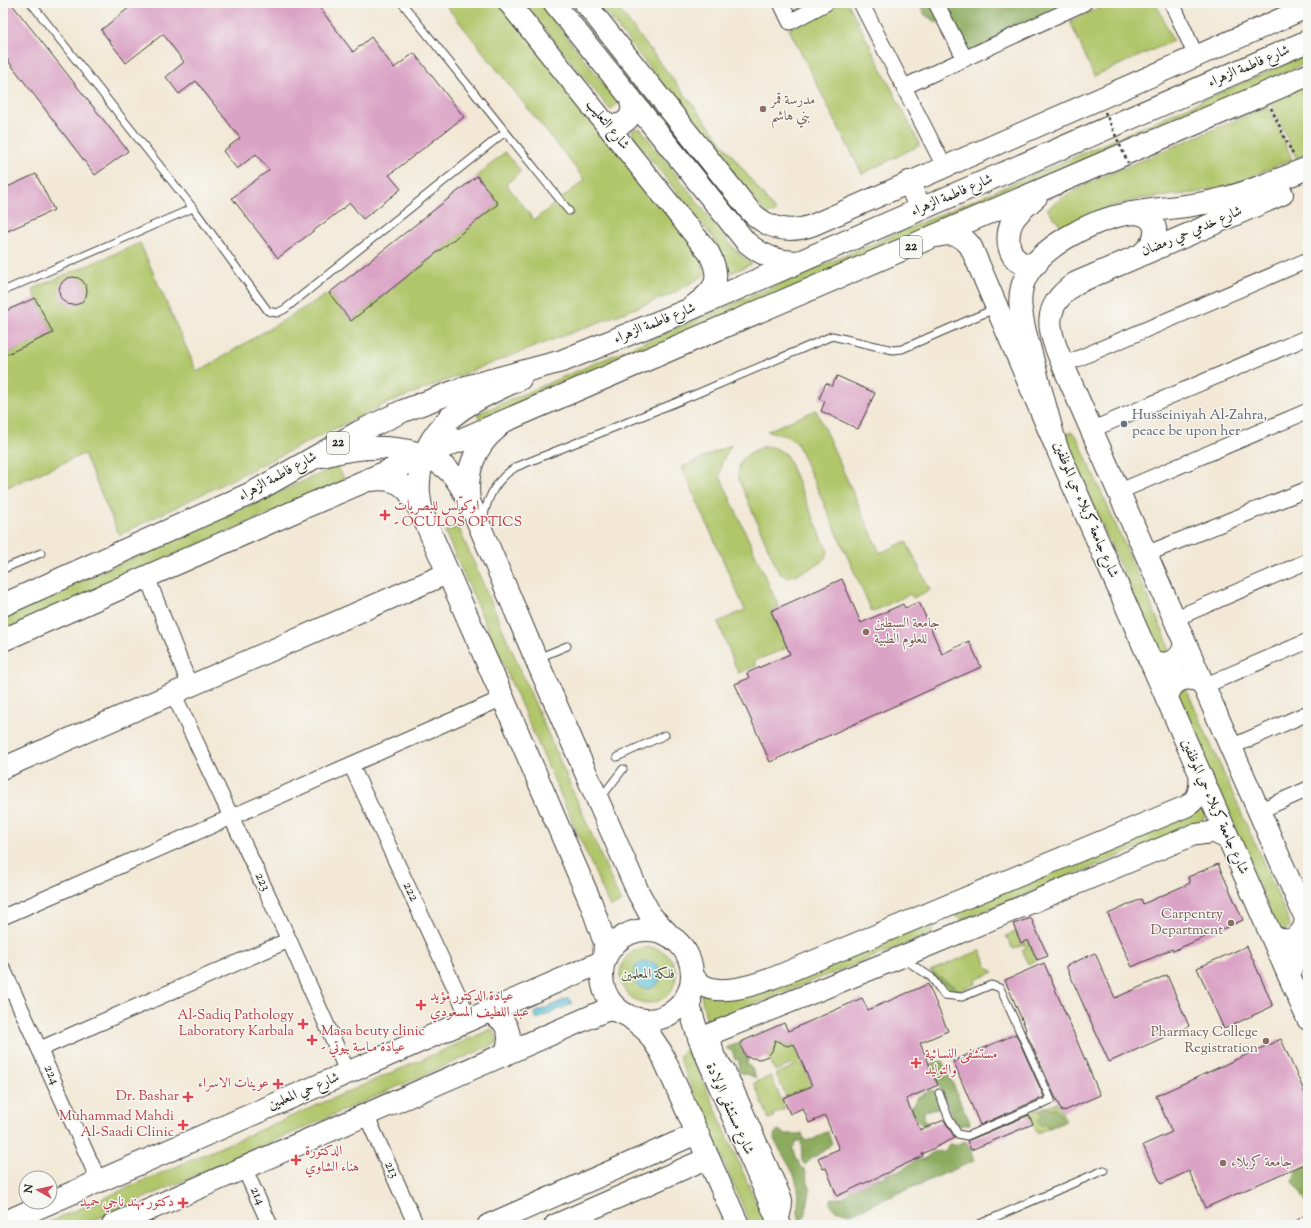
<svg xmlns="http://www.w3.org/2000/svg" width="1311" height="1228" viewBox="0 0 1311 1228" font-family="'Sorts Mill Goudy',Amiri,serif">
  <style>
    .green { fill: #b1c66a; stroke: #667143 }
    .forest { fill: #8cab5e; stroke: #54643d }
    .water { fill: #58bed5; stroke: #3a6d78 }
    .building { fill: #daa2c4 }
    .lines { fill: none; stroke-linecap: round; stroke-linejoin: round }
    .lane-casing { stroke: #3c3b38; stroke-width: 9 }
    .street-casing { stroke: #3c3b38; stroke-width: 17 }
    .secondary-casing { stroke: #3c3b38; stroke-width: 23 }
    .primary-casing { stroke: #3c3b38; stroke-width: 24 }
    .highway-casing { stroke: #3c3b38; stroke-width: 24 }
    .path { stroke: #3c3b38; stroke-width: 2.5; stroke-dasharray: 3 3; stroke-linecap: butt }
    .lane { stroke: #fff; stroke-width: 7 }
    .street { stroke: #fff; stroke-width: 15 }
    .secondary { stroke: #fff; stroke-width: 21 }
    .primary { stroke: #fff; stroke-width: 22 }
    .highway { stroke: #fff; stroke-width: 22 }
    .path-bridge { stroke: #3c3b38; stroke-width: 2.5; stroke-dasharray: 3 3; stroke-linecap: butt }
    .education-dot { fill: #8d6e63; stroke: #f6f6f2; stroke-width: 1.5 }
    .worship-dot { fill: #6b7280; stroke: #f6f6f2; stroke-width: 1.5 }
    .health-dot { fill: #e0444e; stroke: #f6f6f2; stroke-width: 1.5 }
    .labels { text-anchor: middle; dominant-baseline: central; stroke-width: 3; stroke-linejoin: round; paint-order: stroke }
    .shield { fill: #f6f6f2; stroke: #5d5d5c; stroke-width: 1 }
    .shield-label { font-size: 13px; font-weight: bold; fill: #1c1c1c }
    .street-label { font-size: 14px; fill: #1c1c1c; stroke: #f6f6f2 }
    .education-label { font-size: 14px; fill: #785e54; stroke: #f6f6f2; text-anchor: start }
    .worship-label { font-size: 14px; fill: #5b616d; stroke: #f6f6f2; text-anchor: start }
    .health-label { font-size: 14px; fill: #be3a42; stroke: #f6f6f2; text-anchor: start }
    .park-label { font-size: 14px; fill: #505837; stroke: #f6f6f2 }
  </style>
  <rect width="100%" height="100%" fill="#f6f6f2"/>
  <filter id="ink" filterUnits="userSpaceOnUse"><feTurbulence type="fractalNoise" baseFrequency=".025" numOctaves="2"/><feDisplacementMap in="SourceGraphic" scale="8" xChannelSelector="R" yChannelSelector="G"/><feConvolveMatrix kernelMatrix="1 2 1 2 8 2 1 2 1" color-interpolation-filters="sRGB"/></filter>
  <filter id="wash" filterUnits="userSpaceOnUse"><feTurbulence type="fractalNoise" baseFrequency=".012" numOctaves="4" result="noise"/><feDisplacementMap in="SourceGraphic" scale="16" xChannelSelector="R" yChannelSelector="G"/><feGaussianBlur stdDeviation="0.9" result="paint"/><feColorMatrix in="noise" values="0 0 0 0 0 0 0 0 0 0 0 0 0 0 0 0 0 1.4 0 .05"/><feComposite in="paint" operator="in"/></filter>
  <g filter="url(#wash)">
    <rect width="100%" height="100%" fill="#f2e8d5"/>
    <!-- green -->
    <path class="green" d="M444,3H504L694,241L706,273L703,276L670,295L385,404L119,535L84,454L3,489V356L53,333L32,289L140,243L197,372L329,293L351,321L498,204L477,176L505,152L521,171L506,184L534,220L585,180Z
      M524,3H540L619,103L610,110Z
      M598,3H614L776,212L766,214Z
      M839,3H848L920,145L862,174L789,29Z
      M1110,3H1156L1173,41L1094,76L1070,21Z
      M1308,54V62L1068,169L481,423L477,414L1065,161Z
      M1308,84V153L1296,158L1270,101Z
      M1268,106L1292,159L1234,184L1195,193L1139,199L1109,207L1063,228L1047,209L1060,199L1091,182Z
      M636,128L641,129L723,235L739,254L752,264L731,273L714,239L633,137L632,131Z
      M816,410L880,553L906,541L930,590L913,598L910,594L872,612L797,443L786,436L767,431Z
      M1072,432L1077,437L1167,641L1169,651L1160,656L1064,439L1065,435Z
      M731,445L722,462L720,476L779,607L771,611L787,648L754,661L756,666L738,673L718,622L745,610L682,467Z
      M765,446L775,448L786,454L828,552C825,565 798,574 786,577L779,573L738,478C738,456 747,454 765,446Z
      M337,466L345,480L3,631V616Z
      M458,526L621,902L610,907L445,532Z
      M1185,686L1287,916L1289,927L1286,930L1279,931L1173,691Z
      M1200,808L1205,814L1204,818L1196,825L962,920L956,916V912Z
      M931,922L933,924V931L931,934L717,1019L708,1027L701,995Z
      M1025,928L1018,936L1021,943L1028,940L1037,960L1028,964L1022,950L1026,948L1025,944L1013,949L1006,936Z
      M620 975a28 28 0 1 1 56 0a28 28 0 1 1-56 0Z
      M981,950L987,967L994,972L975,980L976,984L959,990L930,971Z
      M1296,962L1308,965V997Z
      M492,1029L499,1042L83,1225H42Z
      M770,1037L787,1046L794,1044L812,1086L786,1097L776,1074L795,1066L793,1064L775,1071L768,1056Z
      M684,1051L689,1052L693,1058L766,1225H751L680,1061V1055Z
      M771,1076L785,1109L773,1114L774,1117L769,1119L754,1083Z
      M1057,1102L1066,1121L1037,1133L1028,1113Z"/>
    <!-- forest -->
    <path class="forest" d="M919,3H957L961,6L974,3H1068L1064,7L1053,9L1045,16L970,52L943,23L936,22L925,15Z
      M932,973H933L959,990L950,992L945,990L944,985L941,984L939,987Z
      M743,1041L748,1059L747,1063L752,1069L756,1078L747,1074L738,1072L739,1059L735,1060L733,1052L726,1048Z
      M942,1061C949,1076 956,1089 961,1104C964,1112 969,1116 970,1124L957,1126L930,1065Z
      M931,1090L939,1093L937,1099L940,1104L938,1108L924,1111V1118L929,1123L925,1126C915,1122 913,1116 911,1106L915,1104L916,1098Z
      M1048,1107L1051,1109L1054,1107L1059,1112L1064,1122L1049,1128L1046,1124L1041,1125L1038,1120L1043,1115L1039,1111Z
      M778,1130L786,1134H802L805,1141L814,1139L827,1131L832,1143C823,1154 813,1155 805,1165L802,1161L801,1140L796,1142L793,1149L800,1166L805,1170L810,1192L805,1216L800,1221C795,1209 801,1196 797,1184C793,1169 781,1153 774,1139L775,1133Z
      M965,1141L970,1148L974,1161L850,1214L835,1210L830,1203L832,1198C844,1201 851,1191 856,1183L863,1186L866,1181L884,1177L887,1173L901,1170L915,1161L924,1159L933,1152L945,1151L949,1144L955,1145Z
      M1308,1166V1205L1293,1181L1296,1172Z"/>
    <!-- water -->
    <path class="water" d="M633 975a14 14 0 1 1 28 0a14 14 0 1 1-28 0Z
      M569,998L572,1004L537,1019L534,1013Z"/>
    <g id="blocks">
      <!-- building -->
      <path class="building" d="M3,3H11L128,151L95,175L3,54Z
        M135,3H316L353,52L371,37L394,68L414,53L464,117L389,175L401,189L363,219L350,203L278,258L232,198L269,170L256,154L237,169L223,151L240,138L196,81L179,94L166,77L184,62L163,34L126,63L101,30Z
        M36,174L54,210L3,233V189Z
        M477,176L498,204L351,321L329,293Z
        M59 291a14 14 0 1 1 28 0a14 14 0 1 1-28 0Z
        M35,298L53,333L3,356V312Z
        M837,376L875,393L858,429L821,411L825,401L819,399L826,383L832,386Z
        M842,579L861,623L903,604L905,608L919,602L942,654L969,641L981,667L770,762L735,684L749,678L747,673L790,654L771,611Z
        M1218,864L1243,920L1173,951L1172,949L1132,967L1108,914L1141,899L1143,904L1190,883L1188,877Z
        M1031,918L1048,956L1037,960L1028,940L1021,943L1013,924Z
        M1247,946L1273,1006L1224,1029L1197,968Z
        M1095,953L1115,998L1167,975L1189,1026L1109,1062L1066,966Z
        M1044,963L1100,1095L1062,1112L1025,1030L1026,1029L1005,980Z
        M928,984L948,1031L920,1043L938,1085L906,1099L920,1130L944,1120L955,1138L922,1154L923,1156L837,1196L826,1168L823,1169L818,1158L839,1149L825,1116L809,1123L803,1108L790,1114L783,1098L812,1086L794,1044L787,1046L775,1040L772,1051L768,1056L760,1059L746,1057L740,1045L743,1041L784,1023L788,1031L862,998L868,1010Z
        M1016,1034L1044,1097L980,1125L953,1061Z
        M1281,1039L1308,1100V1162L1205,1208L1189,1171L1161,1184L1143,1145L1172,1132L1156,1096Z
        M1029,1115L1033,1124L971,1150L967,1141Z"/>
    </g>
  </g>
  <g filter="url(#ink)">
    <use href="#blocks" fill-opacity="0" stroke="#3c3b38" stroke-width="1"/>
    <g class="lines">
      <defs>
        <path id="lane" d="M402,3L569,211
          M193,208L268,311L277,313L285,309L505,132
          M3,291L193,208L31,3
          M483,520C487,497 496,479 516,467L677,402L832,336L893,350L902,349L994,309
          M3,569L41,553
          M538,658L567,646
          M617,757L665,735
          M600,799L623,769
          M905,960L931,977L944,995L962,997L991,985L1000,988L1051,1100L967,1136L958,1134L949,1119L939,1093
          M977,1225L1104,1170"/>
        <path id="street" d="M781,3L790,22L826,3
          M861,3L944,166
          M936,3L965,59
          M1172,3L1196,56
          M904,87L1084,3
          M1063,365L1308,260
          M1091,430L1308,337
          M1118,492L1308,411
          M1146,554L1308,489
          M147,577L190,686
          M1174,619L1308,561
          M1204,686L1308,641
          M173,693L289,940L348,1073
          M1231,747L1308,713
          M351,765L470,1020
          M1259,811L1308,789
          M3,917L503,698
          M3,969L99,1181
          M714,1043L717,1056L727,1069L784,1198C787,1207 780,1215 781,1225
          M40,1049L289,940
          M366,1115L416,1225
          M244,1168L270,1225
          M1304,1225L1308,1223"/>
        <path id="secondary" d="M509,3L709,253C723,280 715,290 693,306
          M554,3L746,242C762,256 781,263 802,261
          M585,3L750,211C768,229 789,234 813,225L1308,7
          M604,121C615,129 629,124 632,110L630,97
          M3,768L448,573
          M693,975C706,1001 752,986 773,978L1187,806C1199,799 1200,788 1200,776
          M703,1050L706,1040L713,1033L901,957L1193,835L1214,832L1228,839
          M488,1225L698,1133
          M555,1225L708,1158"/>
        <path id="primary" d="M1308,168C1277,180 1246,194 1214,201C1185,208 1156,208 1127,214C1092,220 1032,249 1022,287C1018,302 1022,317 1025,332L1056,446L1308,1019
          M1282,194L1076,283C1040,307 1048,330 1063,365L1308,923
          M1131,213C1161,213 1161,239 1142,254
          M323,456C362,445 416,441 449,471C458,479 463,490 469,501L536,659L638,892L651,916L669,935
          M1149,659C1165,669 1182,662 1185,643
          M1167,700C1169,681 1186,673 1203,683
          M602 975a45 45 0 1 1 90 0a45 45 0 1 1-90 0Z
          M1271,935C1286,946 1303,939 1306,920
          M1289,976C1291,965 1296,957 1308,955
          M690,991V1009L699,1038L780,1225
          M488,1012C507,1018 515,1037 504,1055
          M630,1017L647,1031L661,1052L738,1225
          M3,1223L604,961L605,943L591,903L503,698L426,523C418,501 416,483 423,460C436,415 480,397 520,379
          M113,1225L606,1010H614L622,1013"/>
        <path id="highway" d="M909,182L921,209
          M1036,197C1027,205 1017,212 1012,222C1003,241 1011,271 1037,263
          M937,236C951,232 962,234 971,247L1056,446
          M449,418C441,430 448,439 460,441
          M371,480C406,475 413,496 426,523
          M469,501C465,473 474,447 496,429
          M3,605L254,492L359,432L403,411L469,386L562,361L686,311L1308,41
          M3,640L307,506L1308,75"/>
      </defs>
      <!-- lane casing -->
      <use href="#lane" class="lane-casing"/>
      <!-- street casing -->
      <use href="#street" class="street-casing"/>
      <!-- secondary casing -->
      <use href="#secondary" class="secondary-casing"/>
      <!-- primary casing -->
      <use href="#primary" class="primary-casing"/>
      <!-- highway casing -->
      <use href="#highway" class="highway-casing"/>
      <!-- path -->
      <path class="path" d="M1271,108L1294,157"/>
      <!-- lane -->
      <use href="#lane" class="lane"/>
      <!-- street -->
      <use href="#street" class="street"/>
      <!-- secondary -->
      <use href="#secondary" class="secondary"/>
      <!-- primary -->
      <use href="#primary" class="primary"/>
      <!-- highway -->
      <use href="#highway" class="highway"/>
      <!-- path-bridge -->
      <path class="path-bridge" d="M1105,112L1128,163"/>
    </g>
  </g>
  <!-- markers -->
  <g class="education-dot">
    <circle cx="763" cy="109" r="4"/>
    <circle cx="866" cy="632" r="4"/>
    <circle cx="1231" cy="923" r="4"/>
    <circle cx="1266" cy="1041" r="4"/>
    <circle cx="1223" cy="1163" r="4"/>
  </g>
  <circle class="worship-dot" cx="1124" cy="424" r="4"/>
  <g class="health-dot">
    <path d="M383 509h4v4h4v4h-4v4h-4v-4h-4v-4h4z"/>
    <path d="M419 999h4v4h4v4h-4v4h-4v-4h-4v-4h4z"/>
    <path d="M301 1018h4v4h4v4h-4v4h-4v-4h-4v-4h4z"/>
    <path d="M310 1034h4v4h4v4h-4v4h-4v-4h-4v-4h4z"/>
    <path d="M914 1057h4v4h4v4h-4v4h-4v-4h-4v-4h4z"/>
    <path d="M276 1078h4v4h4v4h-4v4h-4v-4h-4v-4h4z"/>
    <path d="M186 1091h4v4h4v4h-4v4h-4v-4h-4v-4h4z"/>
    <path d="M181 1119h4v4h4v4h-4v4h-4v-4h-4v-4h4z"/>
    <path d="M294 1154h4v4h4v4h-4v4h-4v-4h-4v-4h4z"/>
    <path d="M181 1197h4v4h4v4h-4v4h-4v-4h-4v-4h4z"/>
  </g>
  <g class="labels">
    <!-- shield labels -->
    <g class="shield">
      <rect x="900" y="236" width="22" height="22" rx="3"/>
      <rect x="327" y="432" width="22" height="22" rx="3"/>
    </g>
    <g class="shield-label">
      <text x="911" y="247">22</text>
      <text x="338" y="443">22</text>
    </g>
    <!-- street labels -->
    <g class="street-label">
      <text transform="translate(1249 67) rotate(-23)">شارع فاطمة الزهراء</text>
      <text transform="translate(607 125) rotate(51)">شارع التعليب</text>
      <text transform="translate(952 196) rotate(-23)">شارع فاطمة الزهراء</text>
      <text transform="translate(1192 232) rotate(-23)">شارع خدمي حي رمضان</text>
      <text transform="translate(655 324) rotate(-22)">شارع فاطمة الزهراء</text>
      <text transform="translate(278 477) rotate(-29)">شارع فاطمة الزهراء</text>
      <text transform="translate(1085 510) rotate(67)">شارع جامعة كربلاء حي الموظفين</text>
      <text transform="translate(1214 807) rotate(66)">شارع جامعة كربلاء حي الموظفين</text>
      <text transform="translate(262 882) rotate(65)">223</text>
      <text transform="translate(410 892) rotate(65)">222</text>
      <text transform="translate(51 1075) rotate(66)">224</text>
      <text transform="translate(304 1092) rotate(-23)">شارع حي المعلمين</text>
      <text transform="translate(729 1109) rotate(66)">شارع مستشفى الولادة</text>
      <text transform="translate(391 1170) rotate(66)">213</text>
      <text transform="translate(257 1196) rotate(65)">214</text>
    </g>
    <!-- education labels -->
    <g class="education-label">
      <text x="771" y="101">مدرسة قمر<tspan x="771" dy="16">بني هاشم</tspan></text>
      <text x="874" y="624">جامعة السبطين<tspan x="874" dy="16">للعلوم الطبية</tspan></text>
      <text x="1223" y="915" text-anchor="end">Carpentry<tspan x="1223" dy="16">Department</tspan></text>
      <text x="1258" y="1033" text-anchor="end">Pharmacy College<tspan x="1258" dy="16">Registration</tspan></text>
      <text x="1231" y="1163">جامعة كربلاء</text>
    </g>
    <!-- worship labels -->
    <g class="worship-label">
      <text x="1132" y="416">Husseiniyah Al-Zahra,<tspan x="1132" dy="16">peace be upon her</tspan></text>
    </g>
    <!-- health labels -->
    <g class="health-label">
      <text x="394" y="507">اوكوّلس للبصريات<tspan x="394" dy="16">- OCULOS OPTICS</tspan></text>
      <text x="430" y="997">عيادة الدكتور مؤيد<tspan x="430" dy="16">عبد اللطيف المسعودي</tspan></text>
      <text x="294" y="1016" text-anchor="end">Al-Sadiq Pathology<tspan x="294" dy="16">Laboratory Karbala</tspan></text>
      <text x="321" y="1032">Masa beuty clinic<tspan x="321" dy="16">- عيادة مـاسة بيوتي</tspan></text>
      <text x="925" y="1055">مستشفى النسائية<tspan x="925" dy="16">والتوليد</tspan></text>
      <text x="269" y="1084" text-anchor="end">عوينات الاسراء</text>
      <text x="179" y="1097" text-anchor="end">Dr. Bashar</text>
      <text x="174" y="1117" text-anchor="end">Muhammad Mahdi<tspan x="174" dy="16">Al-Saadi Clinic</tspan></text>
      <text x="305" y="1152">الدكتورة<tspan x="305" dy="16">هناء الشاوي</tspan></text>
      <text x="174" y="1203" text-anchor="end">دكتور مهند ناجي حميد</text>
    </g>
    <!-- park labels -->
    <g class="park-label">
      <text x="648" y="975">فلكة المعلمين</text>
    </g>
  </g>
  <!-- margin -->
  <rect width="1311" height="1228" fill="none" stroke="#f6f6f2" stroke-width="16"/>
  <!-- north arrow -->
  <g transform="translate(38 1190) rotate(278)"><circle r="19" fill="#f6f6f2" stroke="#9f9f9c"/>
  <path d="M0-3L7 15L0 10L-7 15Z" fill="#d1495b"/>
  <text y="-6" font-size="11" font-weight="bold" text-anchor="middle" fill="#1c1c1c">N</text>
  </g>
</svg>
